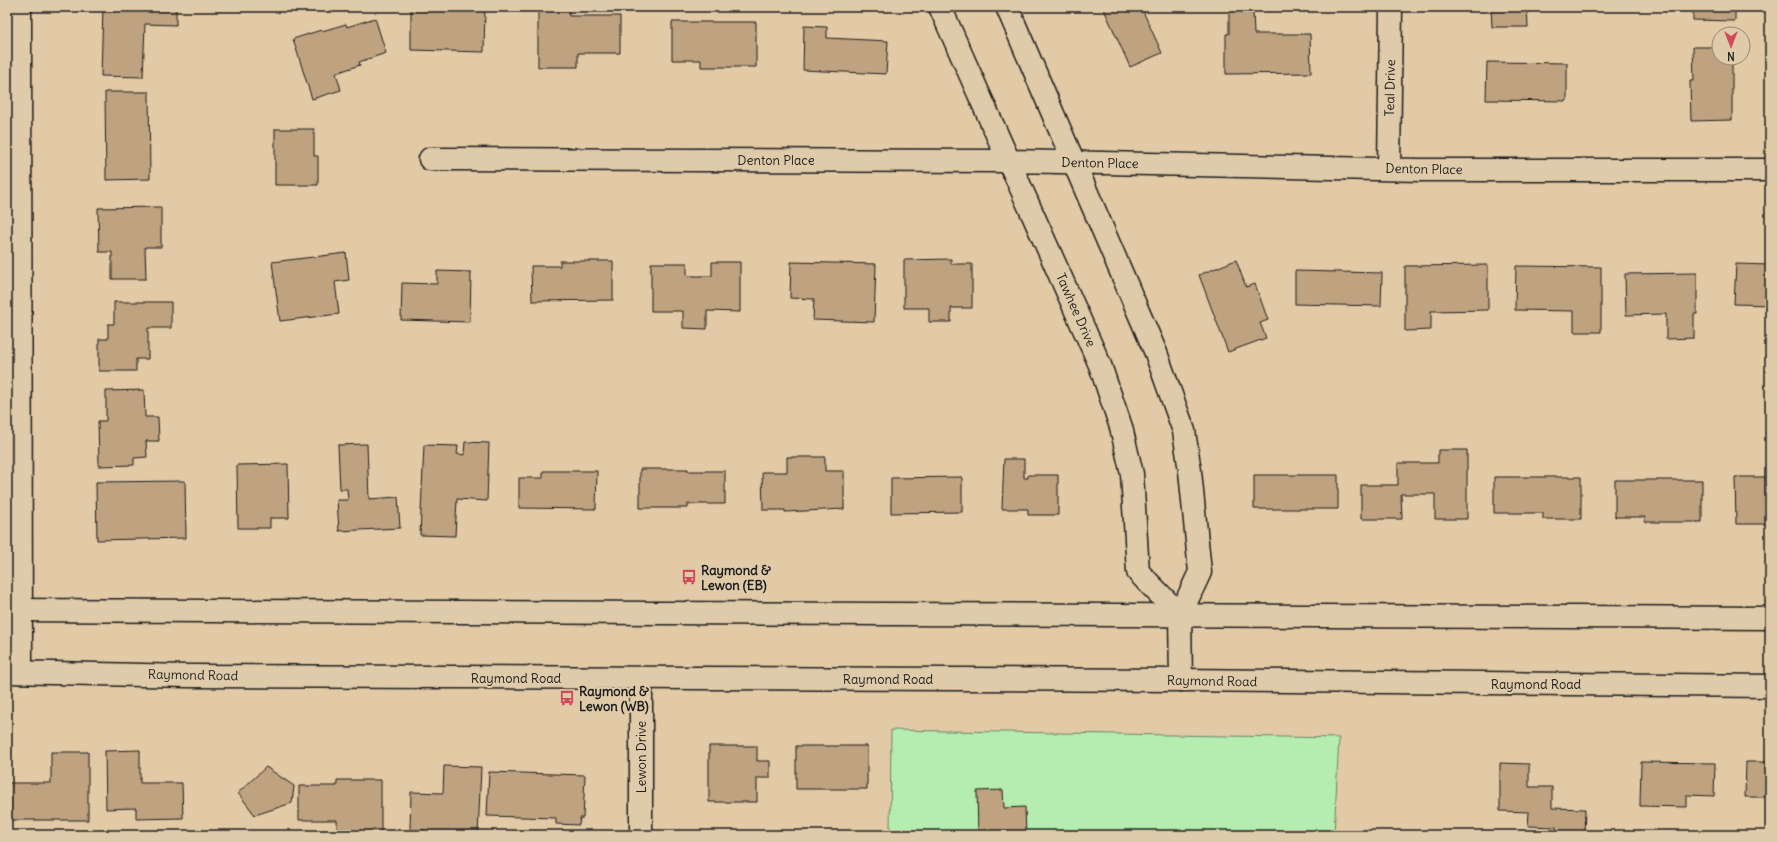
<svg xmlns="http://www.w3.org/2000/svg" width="1777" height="842" viewBox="0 0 1777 842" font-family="Delius,sans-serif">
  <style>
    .green { fill: #b5edb0; stroke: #688466 }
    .building { fill: #bfa381; stroke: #1c1c1c }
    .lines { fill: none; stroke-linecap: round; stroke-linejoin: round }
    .minor-casing { stroke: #1c1c1c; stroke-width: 25 }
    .major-casing { stroke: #1c1c1c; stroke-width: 25 }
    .minor { stroke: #dfcbaa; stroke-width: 22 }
    .major { stroke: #dfcbaa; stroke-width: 22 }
    .labels { text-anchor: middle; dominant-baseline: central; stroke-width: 4; stroke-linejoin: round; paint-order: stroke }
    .street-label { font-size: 13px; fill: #1c1c1c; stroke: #dfcbaa }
    .poi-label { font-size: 13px; font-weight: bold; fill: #1c1c1c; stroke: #dfcbaa; text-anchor: start }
  </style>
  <rect width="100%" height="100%" fill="#e3caa6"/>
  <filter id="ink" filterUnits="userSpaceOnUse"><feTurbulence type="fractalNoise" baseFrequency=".025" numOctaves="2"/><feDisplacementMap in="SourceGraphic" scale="8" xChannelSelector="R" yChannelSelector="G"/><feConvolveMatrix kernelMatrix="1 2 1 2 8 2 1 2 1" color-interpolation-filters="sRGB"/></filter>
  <g filter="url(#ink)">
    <!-- green -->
    <path class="green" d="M891,730L1339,738L1334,835H890Z"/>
    <!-- building -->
    <path class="building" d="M103,7H176V25L145,24L143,77L101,76Z
      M411,7H485L484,52L411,50Z
      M538,7H569V16H620V53H578V67H538Z
      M1103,7H1141L1162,53L1130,67Z
      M1491,7H1527L1528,27H1492Z
      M1693,7H1735V21L1693,20Z
      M1229,11H1253L1254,34H1310L1311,73L1226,74V34H1229Z
      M375,18L386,53L359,62L360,65L336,73L341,90L312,99L293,39L321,30L322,31L346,24L347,27Z
      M672,22H756V67H701V60H672Z
      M804,26L827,27V38L888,41L886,74L803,70Z
      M1693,47H1719V58H1732V120L1691,121L1690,81H1694Z
      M1487,62L1567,63V101L1486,100Z
      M105,92H149L150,179L106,180Z
      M275,129H314V156H318V185H275Z
      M161,207V247H145L146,279H112V252H99L98,208Z
      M346,253L349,280L335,282L339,314L280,321L272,262Z
      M951,259V264H972V308H951V322H929V308H904V260Z
      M1236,260L1246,287L1255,284L1268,320L1260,323L1266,338L1228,352L1199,275Z
      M560,261H613V300L532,301L531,266H560Z
      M712,262H740V312L707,311V329L683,328V311H651V263H687V276H712Z
      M791,262L876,264L874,322L813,320L814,299L790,298Z
      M1736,264L1770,265V305L1734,304Z
      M1488,265V310L1431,311V330L1405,331V266Z
      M1516,266L1601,267V332H1574V311L1515,310Z
      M437,271L471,272L470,322L401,320L402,283L437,284Z
      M1295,271L1382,273L1381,306L1295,304Z
      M1697,273V314H1694V338L1666,339V314L1626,315L1625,274Z
      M114,302H171V328H148V359H136V371H99V339H108V324H114Z
      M144,390L145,417H158L159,441H146L147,457L134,458V465L99,466L98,421H106V391Z
      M465,442L489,443L487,501L457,499L455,536L420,535L424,445L458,446L457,454L464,455Z
      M367,444L369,499L398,497L400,528L339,531L337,500H348L347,489H340L338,445Z
      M1438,450H1467V519H1435V494H1401L1402,519H1361V485H1398V463H1438Z
      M787,457H825V471H844V509L785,512V510H763L762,472H787Z
      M1004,459H1024V478H1028V475H1058V515H1028V509H1002Z
      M288,464L289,518H270V528H238L237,465Z
      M640,469H688V471H725V504H688V508H640Z
      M543,471H597L596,509L519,508V478H543Z
      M1254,475H1338V509H1254Z
      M962,477V512L891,513V478Z
      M1494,477H1581V519H1543V513H1494Z
      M1735,477H1770V524H1736Z
      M1615,480H1702V522H1645V517H1615Z
      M185,481L186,538L97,540L96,482Z
      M709,746H757V761H770V778H757V802H709Z
      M796,746H867V789H796Z
      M140,750V783H182L183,818L136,819V808L106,809L105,751Z
      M51,752H88V820H7V783H51Z
      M1641,762L1715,763L1714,796L1687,795V807L1640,806Z
      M1746,762H1770V797H1745Z
      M1500,763L1529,764V787H1552V808L1585,809L1584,835H1556V827L1528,826L1529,812L1500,811Z
      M444,766L481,767L478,835H426V830H410L411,792L443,793Z
      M266,767L294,786L292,803L255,815L238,793Z
      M489,772L585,775L583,818H580L579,825L556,824V818L487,816Z
      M337,780H381V835H337V820H299V786H337Z
      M1003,790L1004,808L1025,807L1026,835H978L977,791Z"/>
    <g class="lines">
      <defs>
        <path id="minor" d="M20,7L21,672
          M940,7L1100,365L1121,427L1132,474L1138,572L1180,615
          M1007,7L1156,353L1184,431L1190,471L1200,572L1180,615L1181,680
          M430,159L1009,161L1420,170H1770
          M1389,169L1391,7
          M641,679V835"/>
        <path id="major" d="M7,610L1770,618
          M7,672L187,676L1181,680L1770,686"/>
      </defs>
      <!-- minor casing -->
      <use href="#minor" class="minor-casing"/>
      <!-- major casing -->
      <use href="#major" class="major-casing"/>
      <!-- minor -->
      <use href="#minor" class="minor"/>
      <!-- major -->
      <use href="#major" class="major"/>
    </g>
  </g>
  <!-- icons -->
  <defs>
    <symbol id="bus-bare" viewBox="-9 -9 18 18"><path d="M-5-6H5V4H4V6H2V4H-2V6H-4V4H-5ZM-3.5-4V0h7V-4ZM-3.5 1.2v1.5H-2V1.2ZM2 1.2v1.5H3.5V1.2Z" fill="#d1495b" stroke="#dfcbaa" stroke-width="2.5" paint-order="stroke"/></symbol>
  </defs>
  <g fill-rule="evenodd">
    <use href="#bus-bare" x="678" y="566" width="22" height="22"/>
    <use href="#bus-bare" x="556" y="687" width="22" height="22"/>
  </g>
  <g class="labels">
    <!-- street labels -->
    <g class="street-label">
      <text transform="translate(1390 88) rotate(-89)">Teal Drive</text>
      <text x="776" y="160">Denton Place</text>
      <text transform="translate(1100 163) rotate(1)">Denton Place</text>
      <text transform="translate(1424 169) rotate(1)">Denton Place</text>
      <text transform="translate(1076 310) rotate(66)">Tawhee Drive</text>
      <text transform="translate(193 675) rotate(1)">Raymond Road</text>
      <text x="516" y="678">Raymond Road</text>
      <text x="888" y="679">Raymond Road</text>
      <text transform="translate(1212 681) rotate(1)">Raymond Road</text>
      <text x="1536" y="684">Raymond Road</text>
      <text transform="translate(641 757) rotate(-90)">Lewon Drive</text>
    </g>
    <!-- poi labels -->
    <g class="poi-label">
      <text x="701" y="570">Raymond &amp;<tspan x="701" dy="15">Lewon (EB)</tspan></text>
      <text x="579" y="691">Raymond &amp;<tspan x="579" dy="15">Lewon (WB)</tspan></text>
    </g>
  </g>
  <!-- margin -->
  <rect width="1777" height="842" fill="none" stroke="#dfcbaa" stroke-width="24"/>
  <rect x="12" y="12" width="1753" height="818" fill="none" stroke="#1c1c1c" stroke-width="1.5" filter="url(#ink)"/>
  <!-- north arrow -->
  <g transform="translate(1731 46) rotate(180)"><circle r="19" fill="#dfcbaa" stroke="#918571"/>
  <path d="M0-3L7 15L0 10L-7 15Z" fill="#d1495b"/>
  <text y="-6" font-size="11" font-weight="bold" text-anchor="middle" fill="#1c1c1c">N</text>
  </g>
</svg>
